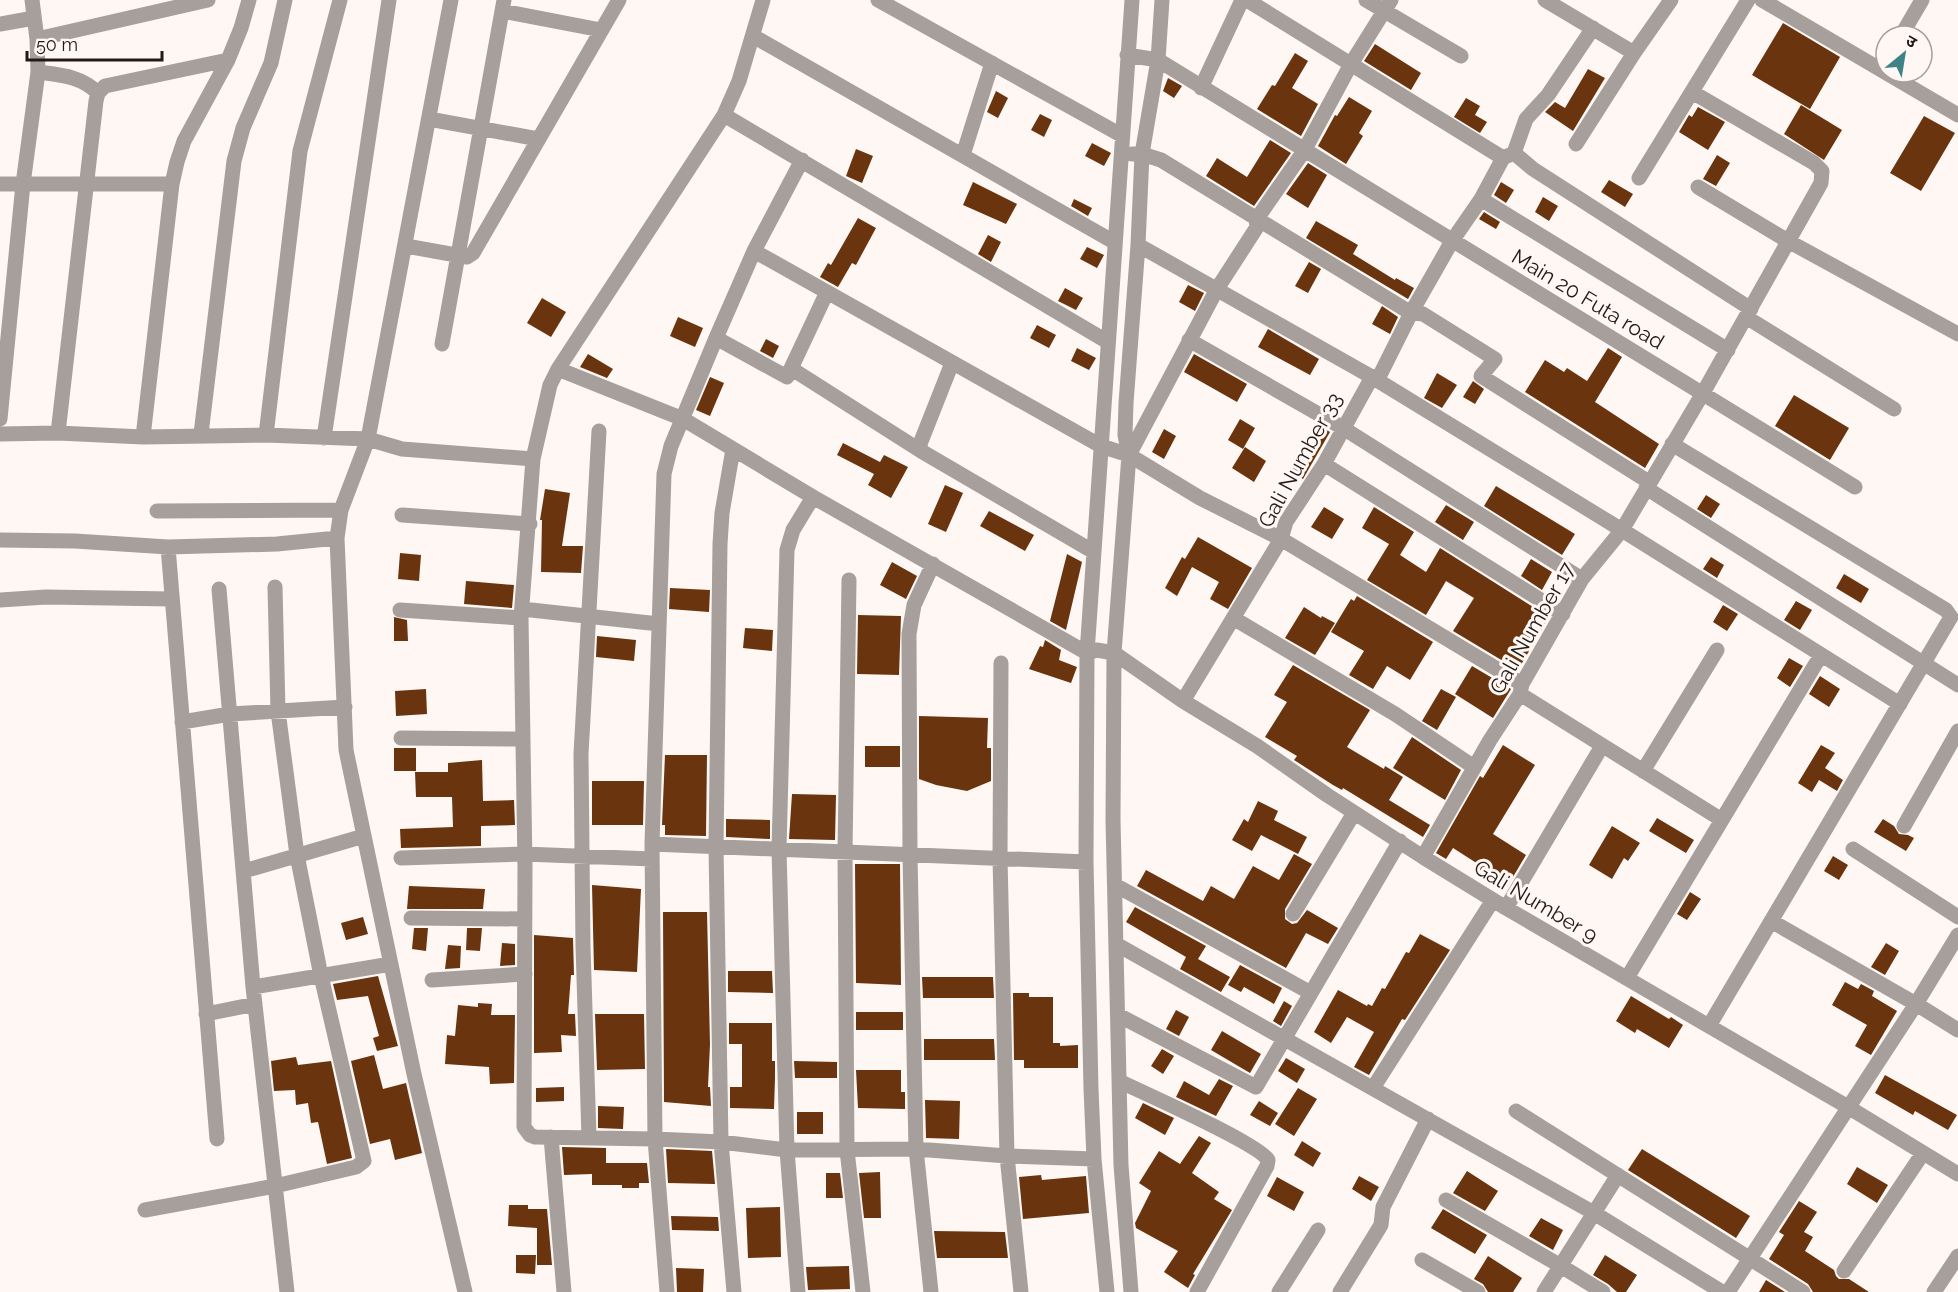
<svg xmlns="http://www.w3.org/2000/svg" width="1958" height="1292" viewBox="0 0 1958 1292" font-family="Raleway,'Noto Sans Devanagari',sans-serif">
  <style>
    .building { fill: #6a340f }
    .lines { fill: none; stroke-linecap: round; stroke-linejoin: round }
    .street { stroke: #a69f9b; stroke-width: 15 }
    .labels { text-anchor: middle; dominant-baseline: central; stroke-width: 6; stroke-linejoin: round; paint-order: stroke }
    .street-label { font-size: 21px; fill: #211a17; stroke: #fef7f3 }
  </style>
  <rect width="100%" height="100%" fill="#fef7f3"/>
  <!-- building -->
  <path class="building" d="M1783,23L1840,57L1810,109L1752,75Z
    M1375,44L1421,73L1411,90L1364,61Z
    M1295,53L1308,61L1292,88L1318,104L1301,136L1257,109L1272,85L1275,86Z
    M1588,69L1605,78L1573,131L1545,112L1555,102L1565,108Z
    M1168,78L1182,86L1174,98L1163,91Z
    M996,91L1008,98L998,118L987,112Z
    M1349,97L1372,111L1359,133L1363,136L1346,164L1318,146L1335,115L1337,116Z
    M1466,98L1480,106L1475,115L1487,122L1480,133L1454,117Z
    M1801,105L1842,130L1824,160L1784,134Z
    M1698,107L1725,122L1708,150L1679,132L1689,115L1692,117Z
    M1040,114L1052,120L1044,137L1031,130Z
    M1924,116L1955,133L1921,191L1890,173Z
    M1270,140L1291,153L1254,206L1206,176L1217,158L1247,177Z
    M1092,143L1111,153L1104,166L1085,156Z
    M856,149L873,156L862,183L846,176Z
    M1717,155L1730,163L1716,186L1703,179Z
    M1308,163L1327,175L1308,208L1286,194Z
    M1609,180L1633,194L1625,207L1601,192Z
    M973,182L1017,204L1006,224L963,205Z
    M1501,182L1514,190L1506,203L1494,195Z
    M1543,197L1558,206L1549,221L1535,212Z
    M1074,199L1092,208L1088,216L1071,206Z
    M1484,212L1500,222L1496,229L1479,219Z
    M858,218L876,228L856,265L852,263L838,287L820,277L828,263L831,265Z
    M1316,221L1358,245L1353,254L1395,280L1396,278L1414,288L1408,299L1306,238Z
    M988,235L1001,242L991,262L978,254Z
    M1087,247L1104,255L1097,268L1080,259Z
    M1309,262L1321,269L1308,293L1295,286Z
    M1188,285L1204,293L1195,311L1179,302Z
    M1065,288L1083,298L1076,310L1058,301Z
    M542,298L566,312L551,337L527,323Z
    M1382,306L1398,317L1390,334L1372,324Z
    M678,317L703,328L695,347L670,336Z
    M1037,325L1056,335L1049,348L1030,338Z
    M1268,329L1319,359L1310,375L1258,347Z
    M766,339L779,346L773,358L760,351Z
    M1077,348L1096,358L1089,370L1071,361Z
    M1608,348L1622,357L1595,402L1659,444L1645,468L1525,392L1545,360L1564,372L1567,368L1587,381Z
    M588,354L613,369L607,378L580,367Z
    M1194,354L1247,384L1237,402L1184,372Z
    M1437,373L1457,385L1442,408L1424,398Z
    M710,377L724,383L710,416L696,410Z
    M1473,381L1484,389L1475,404L1463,397Z
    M1794,395L1849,428L1830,460L1775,426Z
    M1240,419L1255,428L1243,449L1228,440Z
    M1164,429L1176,436L1164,459L1152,452Z
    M1325,429L1330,432L1303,479L1291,472L1301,456L1307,459Z
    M843,443L880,462L884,455L908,467L891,498L868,485L874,474L837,455Z
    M1245,447L1266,461L1254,482L1232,468Z
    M945,485L963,493L946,532L928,524Z
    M1496,486L1575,534L1562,555L1484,506Z
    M545,489L570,493L562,546H583L581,573L541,572L542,520H540Z
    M1706,495L1720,504L1711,518L1697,509Z
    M1446,505L1474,522L1463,540L1435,522Z
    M1324,507L1344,519L1332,539L1311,527Z
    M1374,507L1414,532L1400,555L1426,572L1440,548L1549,617L1518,670L1453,631L1474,598L1446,581L1426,615L1367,580L1389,544L1362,528Z
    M989,511L1034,535L1025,551L980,526Z
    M1198,537L1252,568L1228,609L1210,599L1219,582L1192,567L1177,596L1165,588L1182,557L1185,559Z
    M400,553L421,555L419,581L398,579Z
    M1067,554L1082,562L1066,630L1050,621Z
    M1711,557L1724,565L1717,578L1703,569Z
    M1531,559L1552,572L1542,590L1521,576Z
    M892,562L917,576L906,599L880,585Z
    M1844,574L1869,589L1861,603L1836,588Z
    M466,581L514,585L512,608L464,604Z
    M670,588L710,590L709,612L669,609Z
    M1357,596L1433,642L1410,680L1387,666L1373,689L1349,675L1364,651L1331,632L1351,599L1354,601Z
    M1796,601L1812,610L1800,630L1784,620Z
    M1723,605L1738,614L1727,631L1713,622Z
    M1304,607L1321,618L1322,616L1335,623L1315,655L1285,638Z
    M858,615L901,616L899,675L857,674Z
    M394,617L407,620L408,641H394Z
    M745,628L773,630L772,651L743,648Z
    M597,636L636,640L634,661L596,657Z
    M1045,640L1061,650L1059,660L1077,667L1071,683L1029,669L1040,646L1043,647Z
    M1789,658L1803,666L1790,687L1777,678Z
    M1293,665L1370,710L1347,747L1384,769L1385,766L1403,777L1389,800L1430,825L1423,837L1343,788L1342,790L1333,785L1294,760L1297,756L1265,737L1287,702L1274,695Z
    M1472,666L1511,689L1493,718L1455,694Z
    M1820,676L1840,689L1829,707L1809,694Z
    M426,689L427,714L396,716L395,691Z
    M1441,689L1456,697L1437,730L1422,721Z
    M919,716L988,718L987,748H991V781L967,791L936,785L919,779Z
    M1412,737L1461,770L1445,800L1393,768Z
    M1503,745L1535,765L1493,834L1526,855L1507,887L1475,867L1478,864L1453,848L1446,859L1436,853L1480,776L1483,778Z
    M1821,745L1835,753L1825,768L1843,780L1837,791L1819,780L1812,792L1798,783Z
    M865,746H900V767H865Z
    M394,748H416V771H394Z
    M665,755H707L706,836L665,835V825H662Z
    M482,760L483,801L514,800L515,825L481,826V846L401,848L400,829L453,827L452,797H416L415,772H448V763Z
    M592,781H644L643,825H592Z
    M792,794L836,795L835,840L789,839Z
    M1258,801L1278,811L1274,820L1307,837L1298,854L1261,835L1252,851L1232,840L1244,819L1248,822Z
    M1657,818L1694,840L1686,853L1649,831Z
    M726,819L770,820V839L726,837Z
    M1883,819L1894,826L1899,834L1908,835L1914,838L1906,851L1874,832Z
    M1612,826L1640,843L1628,861L1624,858L1612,879L1589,865Z
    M1294,854L1312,864L1285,909V919L1292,924L1297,923L1307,910L1338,928L1328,944L1306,933L1286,968L1137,886L1146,870L1203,901L1211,886L1234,899L1253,866L1279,880Z
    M1833,856L1848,865L1839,880L1824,871Z
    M855,864H900L901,985L856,983Z
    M592,885L641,889L637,972L594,970Z
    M409,886L485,889L483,909H407Z
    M1690,892L1701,899L1687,920L1677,914Z
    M1135,907L1206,946L1198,959L1230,977L1221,992L1180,969L1186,957L1126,922Z
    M663,912H707L710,1044L708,1087H710L711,1106L664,1102Z
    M363,917L368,934L346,940L341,923Z
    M414,928H428L426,951L412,949Z
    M467,928H482L480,951L466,950Z
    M1420,934L1450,950L1405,1020L1402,1019L1369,1075L1354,1067L1374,1032L1347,1017L1331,1043L1314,1032L1338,990L1367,1006L1368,1004L1372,1006L1382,988L1385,989L1406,952L1409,953Z
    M534,935L573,938L574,975H571L568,1014H575L576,1036L561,1035L562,1052L534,1053Z
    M502,943L515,944V965L500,966Z
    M1886,943L1899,951L1885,975L1871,967Z
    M448,945L461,946L460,968L445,969Z
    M1240,965L1282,988L1274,1004L1244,987L1241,992L1228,985Z
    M728,971H772L773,993L728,992Z
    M378,976L398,1046L377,1051L373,1038L379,1036L368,996L337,1000L333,984Z
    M922,977H993L994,998H923Z
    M1845,982L1858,989L1861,984L1874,991L1872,996L1897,1011L1871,1055L1855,1046L1867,1025L1832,1005Z
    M1013,993H1029V997H1053V1043H1060V1046L1078,1045V1068H1024V1060H1014Z
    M1631,996L1669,1019L1671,1017L1683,1025L1669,1048L1637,1029L1635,1033L1616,1021Z
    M1284,1001L1292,1006L1281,1026L1273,1021Z
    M478,1003L492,1004L491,1015H515L514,1083L490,1084L489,1067L445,1064L447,1035L455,1036L458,1005L478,1007Z
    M1176,1010L1189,1017L1179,1036L1166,1029Z
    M856,1012H903V1030H856Z
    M595,1014H644L645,1069L597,1070Z
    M729,1023H772V1061H775V1078L774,1109L730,1108V1087H742V1044H729Z
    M1222,1031L1261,1054L1250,1073L1211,1050Z
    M924,1039H994L995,1060H924Z
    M1162,1049L1174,1056L1163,1074L1151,1066Z
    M374,1055L383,1089L406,1083L422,1153L395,1160L390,1139L370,1144L351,1061Z
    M296,1057L298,1065L331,1061L352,1158L327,1164L318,1122L311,1123L308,1103L296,1105L295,1090L274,1091L271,1061Z
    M1286,1058L1305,1069L1297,1083L1278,1071Z
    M794,1061L837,1062V1078H795Z
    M856,1070H901V1092H905V1109L858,1108Z
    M1885,1075L1957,1115L1948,1130L1915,1111L1913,1115L1875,1093Z
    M1219,1079L1233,1086L1216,1116L1176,1097L1184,1081L1209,1095Z
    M564,1087V1101L536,1102V1088Z
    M1298,1088L1317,1099L1294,1136L1275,1124Z
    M925,1100L960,1101L959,1139L926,1138Z
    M1259,1101L1278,1113L1270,1126L1250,1115Z
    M1143,1103L1174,1118L1165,1135L1135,1118Z
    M598,1106L624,1107L623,1129L598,1128Z
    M797,1112H823V1134H797Z
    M1199,1136L1211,1143L1192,1173L1219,1192L1214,1199L1232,1210L1193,1274L1195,1275L1188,1288L1164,1272L1178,1251L1136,1228L1135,1223L1151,1191L1139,1183L1159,1151L1180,1164Z
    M1302,1141L1321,1153L1313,1167L1294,1155Z
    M562,1147L606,1148V1163H647L649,1183H639V1188H622V1185H592V1174L564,1175Z
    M666,1149L712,1151L715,1184L668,1183Z
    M1642,1149L1750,1216L1736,1238L1628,1170Z
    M1857,1167L1888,1185L1877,1203L1847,1184Z
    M1467,1171L1498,1191L1485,1211L1453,1193Z
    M880,1172L881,1218H864L859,1173Z
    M826,1173H840L843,1198H826Z
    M1041,1175L1042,1180L1086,1176L1089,1213L1023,1219L1019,1177Z
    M1359,1176L1379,1187L1371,1201L1352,1189Z
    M1277,1177L1304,1192L1294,1211L1267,1196Z
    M1799,1201L1817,1212L1804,1232L1813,1237L1805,1251L1834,1270L1836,1276L1839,1279H1849L1869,1292H1813L1808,1284L1769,1259L1784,1235L1779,1232Z
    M509,1205H528V1209H547L552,1265H537V1228L508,1226Z
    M780,1207L781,1257L748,1258L746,1208Z
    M1443,1209L1487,1235L1475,1254L1431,1228Z
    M671,1216L718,1217L719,1231L672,1230Z
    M1541,1218L1563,1230L1553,1250L1529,1236Z
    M934,1231L1005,1232L1008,1258H937Z
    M516,1255H536L535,1274L516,1273Z
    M1605,1255L1637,1275L1626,1292H1617L1608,1284L1593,1275Z
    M1488,1256L1522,1278L1513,1292H1488L1483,1284L1474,1279Z
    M849,1266L850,1289L808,1290L806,1267Z
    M676,1268L704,1269L703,1292H677Z
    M1766,1280L1785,1292H1759Z"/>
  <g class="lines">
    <!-- street -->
    <path class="street" d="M451,0L368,439L341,510L337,538L346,750L414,1074L465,1292
      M878,0L1121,135
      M1247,0L1503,158
      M1366,0L1461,56
      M1545,0L1634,53L1671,0
      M1762,0L1958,115
      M502,11L601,30
      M0,24L34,18
      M753,36L1114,242
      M1901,36L1922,0
      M37,39L208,0
      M1127,55L1158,60L1855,487
      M38,72C61,75 81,76 98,93
      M1201,88L1242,0
      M724,115L1108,342
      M429,119L538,139
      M1576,144L1634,53
      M1514,153L1533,169L1751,309
      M1132,154H1142L1161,160L1411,313L1423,314L1495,359L1481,376L1649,482
      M963,155L992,63
      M1639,178L1748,0
      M0,184H172
      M1698,187L1788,241L1958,334
      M1481,199L1728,350
      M1138,245L1372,377L1622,530L1900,704
      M406,246L467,257L473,253L619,0
      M754,251L1101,446L1129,455L1200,498L1281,539L1522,684
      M1746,317L1894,409
      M716,338L787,377L827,292
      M1189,340L1343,428L1582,579
      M442,344L504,0
      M952,363L920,444L921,451L1094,552
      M558,369L724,115L739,81L763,0
      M792,369L921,451
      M0,419L23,184L38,72L37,39L32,0
      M58,433L96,101L98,93L105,86L228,60
      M0,434L58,433L143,437L266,435L368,439L402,449L533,459L550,385L558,369L683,419L813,497L1087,653L1097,650L1114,653L1183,701L1257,746L1327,795L1423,857L1506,908L1848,1107L1958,1174
      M201,434L234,161L243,128L271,63L285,0
      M266,435L300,151L340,0
      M143,437L172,184L177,162L184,141L228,60L241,28L249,0
      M324,438L389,0
      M1672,444L1946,610L1951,617L1709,1026
      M733,449L722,513L720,544L716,847L721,1142L734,1292
      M1129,455L1217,289L1257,227L1256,220L1304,151L1351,64L1391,0
      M533,459L521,618L525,866L524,1127L530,1135L535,1137L655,1139L652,844L664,474L671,446L716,338L754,251L802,160
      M1324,464L1563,614
      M1646,488L1958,685
      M157,511L341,510
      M402,515L530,524
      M0,540L75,541L168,547L277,544L337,538
      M168,547L217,1139
      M849,580L845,852L847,1150L863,1292
      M219,589L253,987L287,1292
      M0,600L46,597L172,599
      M522,609L659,624
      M400,610L521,618
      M1233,618L1395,714L1474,767
      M1001,663L1000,858L1007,1156L1021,1292
      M1520,694L1722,820
      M1183,701L1281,539L1286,522L1324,464L1372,377L1380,375L1411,313L1452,241L1481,199L1503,158L1514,153L1526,119L1548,95L1593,28
      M182,722L230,714L345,707
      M401,738L522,739
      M1643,771L1717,650
      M1904,826L1958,731
      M652,844L1086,862
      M1853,849L1958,917
      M1423,857L1490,740L1520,694L1522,684L1582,579L1622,530L1703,393L1821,183L1822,171L1814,163L1692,92
      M401,858L524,854L652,859
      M244,871L364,836
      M1115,885L1311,993
      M1506,908L1602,746
      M1293,914L1354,813
      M411,918L524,919
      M1771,921L1916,1004L1958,1030
      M1116,944L1594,1213L1722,1292
      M1627,978L1821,655
      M432,980L525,974
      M253,987L391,964
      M206,1014L255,1004
      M1118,1015L1256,1087L1400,841
      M1121,1082C1144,1093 1259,1144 1268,1160L1267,1166L1197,1292
      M1373,1088L1493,900
      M1516,1111L1803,1292
      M551,1137L564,1292
      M589,1137L583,946L581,754L599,431
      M1446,1200L1561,1266L1603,1292
      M145,1210L275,1186L356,1167L364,1161L321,976L297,855L278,711L275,587
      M1422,1260L1478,1292
      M1844,1271L1923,1153
      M667,1292L655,1139L721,1142L787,1150L916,1149L1007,1156L1094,1159
      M798,1292L787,1150L779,849L787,550L793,530L813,497
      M931,1292L916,1149L910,855L909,634L914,605L933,564
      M1107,1292L1094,1159L1091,1089L1086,862L1087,653L1132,0
      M1131,1292L1121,1165L1113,820L1114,653L1129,455L1125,435L1126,403L1138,245L1142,154L1158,60L1162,0
      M1279,1292L1318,1230
      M1340,1292L1381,1225L1383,1207L1428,1119
      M1544,1292L1618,1175
      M1728,1292L1916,1004L1958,935
      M1934,1292L1958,1256"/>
  </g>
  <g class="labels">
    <!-- street labels -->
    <g class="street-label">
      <text transform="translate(1588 299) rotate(31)">Main 20 Futa road</text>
      <text transform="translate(1300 460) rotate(-61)">Gali Number 33</text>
      <text transform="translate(1532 628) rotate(-60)">Gali Number 17</text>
      <text transform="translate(1536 901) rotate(31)">Gali Number 9</text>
    </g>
  </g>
  <!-- north arrow -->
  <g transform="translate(1904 54) rotate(30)"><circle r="28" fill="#fef7f3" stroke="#a69f9b" stroke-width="1.5"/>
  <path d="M0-4.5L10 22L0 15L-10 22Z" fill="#3c8488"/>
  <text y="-9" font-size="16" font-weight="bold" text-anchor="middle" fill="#211a17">उ</text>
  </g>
  <!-- scale -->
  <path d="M27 51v9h135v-9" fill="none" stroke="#211a17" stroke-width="3"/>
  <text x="36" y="51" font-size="18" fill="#211a17" stroke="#fef7f3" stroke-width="4.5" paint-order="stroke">50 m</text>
</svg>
